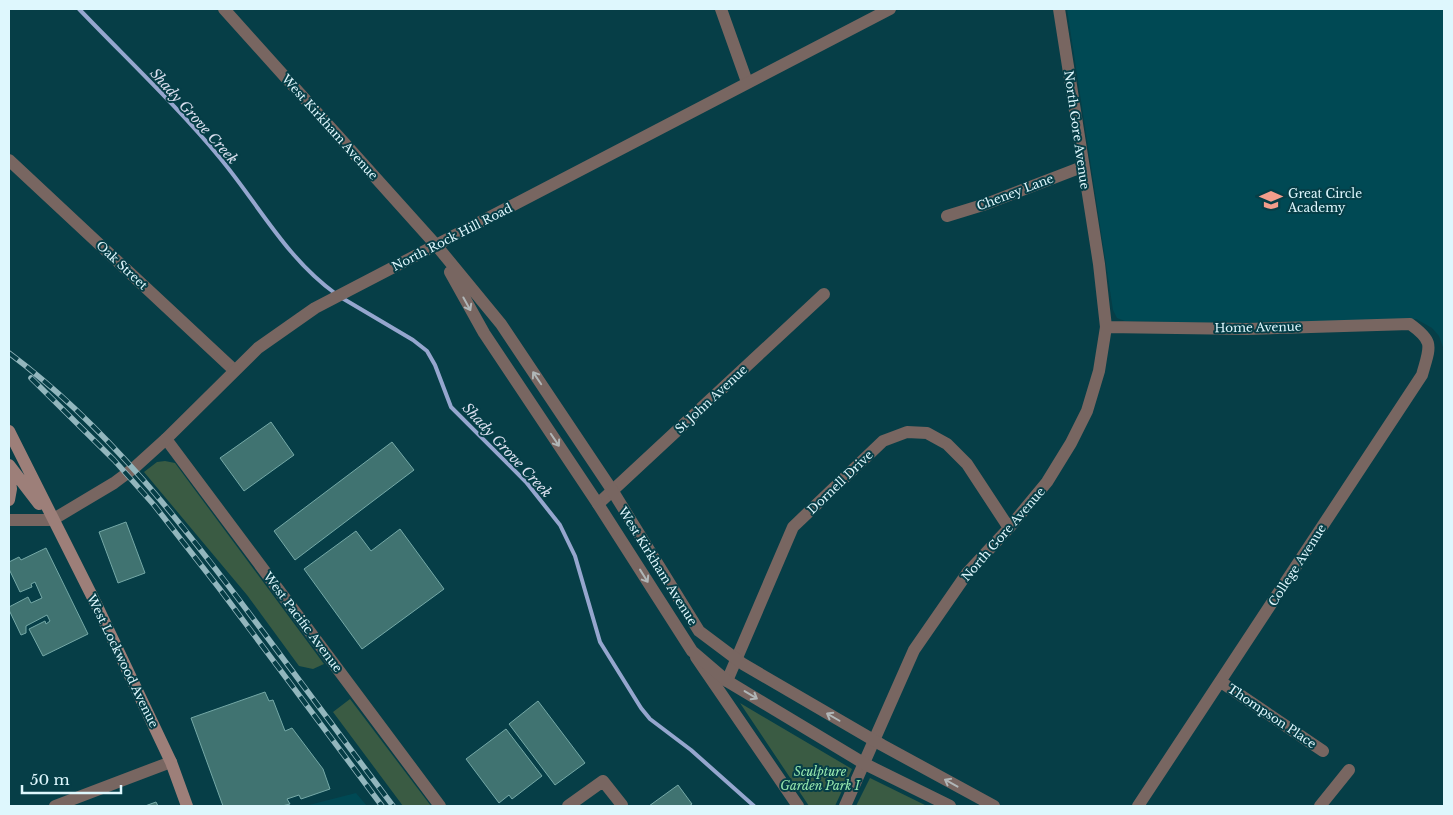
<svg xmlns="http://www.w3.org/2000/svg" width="1453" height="815" viewBox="0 0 1453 815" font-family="'Libre Baskerville',serif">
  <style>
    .built { fill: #004954 }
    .green { fill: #3a5b43 }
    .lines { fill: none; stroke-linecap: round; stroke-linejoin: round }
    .stream { stroke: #95a6ce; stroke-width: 4 }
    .building { fill: #407371; stroke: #75a9a7 }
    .minor { stroke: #786661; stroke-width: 12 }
    .tertiary { stroke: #786661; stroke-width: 12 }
    .secondary { stroke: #9d7f79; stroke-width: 12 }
    .rail-casing { stroke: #92b6bd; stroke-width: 5.5 }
    .rail { stroke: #063e47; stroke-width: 4; stroke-dasharray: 11; stroke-linecap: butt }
    .oneway { stroke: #b0b6b7 }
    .labels { text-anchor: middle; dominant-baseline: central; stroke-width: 4; stroke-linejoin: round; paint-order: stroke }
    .street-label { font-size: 12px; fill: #def7fd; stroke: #063e47 }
    .poi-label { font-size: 12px; fill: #def7fd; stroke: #063e47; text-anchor: start }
    .park-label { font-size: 12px; font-style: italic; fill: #98e9af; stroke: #063e47 }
    .water-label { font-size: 14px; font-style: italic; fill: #dbe0f0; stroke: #063e47 }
  </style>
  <rect width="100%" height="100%" fill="#063e47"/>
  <!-- built -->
  <path class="built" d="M1067,9H1444V350L1439,336L1432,328L1416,319L1262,324L1125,321L1117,318L1113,310Z
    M356,793L367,806H305Z"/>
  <!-- green -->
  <path class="green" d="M165,461L175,463L324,664L313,669L299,666L247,595L144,472L157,462Z
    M350,699L431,806H403L333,712Z
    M740,703L852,769L835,806H809Z
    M870,778L927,806H856Z"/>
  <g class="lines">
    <!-- stream -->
    <path class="stream" d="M79,9C126,58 177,106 220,158C259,205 286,258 336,294
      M342,298L413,340L427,351L435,365L451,407L526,482L560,525L575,556L600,642L641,708L650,719L691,750L754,806"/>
  </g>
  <!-- building -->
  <path class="building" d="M271,422L294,455L244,491L220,458Z
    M392,442L414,470L295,560L274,531Z
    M126,522L145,573L118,583L99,532Z
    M400,529L444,589L362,649L304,569L356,531L371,551Z
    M46,548L88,634L43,656L29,629L45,621L46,624L50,621L47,615L26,626V633L21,635L9,610V607L28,597L31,603L42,598L35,582L31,584L32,587L20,592L9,569V562L19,557L21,560Z
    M265,692L269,701L273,700L285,731L292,728L323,769L330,789L301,799L299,795L287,799L290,804L282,806H223L191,718Z
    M538,701L585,763L555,785L509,724Z
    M506,729L542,776L512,799L509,795L499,803L466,759Z
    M678,785L692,804L689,806H649Z
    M156,802L158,806H145Z"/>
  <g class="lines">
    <!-- minor -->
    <path class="minor" d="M721,9L747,82
      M9,160L234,370
      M947,216L986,204L1082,167
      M1106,327L1247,329L1410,324C1435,342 1430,346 1422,375L1138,806
      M166,439L440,806
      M598,504L824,294
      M696,657L798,806
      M727,681L793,527L883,441L907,432L927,433L947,444L967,464L1009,528
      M1221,682L1323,751
      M55,806L171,762
      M568,806L603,781L622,805
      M845,806L914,650L968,572L1009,528L1047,482L1071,443L1087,411L1099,371L1106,327L1099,264L1059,9
      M1320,806L1349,770"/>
    <!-- tertiary -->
    <path class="tertiary" d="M224,9L436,245L501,324L612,490L699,631L743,664L882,745L994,806
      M450,272L484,333L598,504L692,651L727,681L865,764L950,806
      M9,520H52L114,483L134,468L166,439L258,348L315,308L890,9"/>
    <!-- secondary -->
    <path class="secondary" d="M9,431L97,606L171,762L187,806
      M9,465L39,504
      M9,472L11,489L9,500"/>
    <defs>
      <path id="rail" d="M9,353C108,427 184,526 258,625C303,685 348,746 393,806
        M31,378L114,460L154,505L219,588L382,806"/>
    </defs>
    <!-- rail casing -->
    <use href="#rail" class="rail-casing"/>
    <!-- rail -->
    <use href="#rail" class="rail"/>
  </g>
  <!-- one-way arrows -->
  <defs><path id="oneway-shaft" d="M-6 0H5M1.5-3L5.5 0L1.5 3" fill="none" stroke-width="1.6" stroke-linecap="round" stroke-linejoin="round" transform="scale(1.25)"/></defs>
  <g class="oneway">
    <use href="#oneway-shaft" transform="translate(467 304) rotate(61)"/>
    <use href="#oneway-shaft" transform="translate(537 378) rotate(-124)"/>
    <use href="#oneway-shaft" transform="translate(555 440) rotate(56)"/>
    <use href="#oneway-shaft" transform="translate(644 576) rotate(58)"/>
    <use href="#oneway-shaft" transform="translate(751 695) rotate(31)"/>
    <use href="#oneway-shaft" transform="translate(833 717) rotate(-150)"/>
    <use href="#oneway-shaft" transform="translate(951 783) rotate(-151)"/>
  </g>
  <!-- icons -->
  <defs>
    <symbol id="school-bare" viewBox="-9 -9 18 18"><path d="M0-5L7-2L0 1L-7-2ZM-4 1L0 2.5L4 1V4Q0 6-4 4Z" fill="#f49d8b" stroke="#063e47" stroke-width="2.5" paint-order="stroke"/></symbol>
  </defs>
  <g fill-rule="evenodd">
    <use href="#school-bare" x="1255" y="184" width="32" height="32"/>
  </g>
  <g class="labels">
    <!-- street labels -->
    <g class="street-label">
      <text transform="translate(330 127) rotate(48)">West Kirkham Avenue</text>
      <text transform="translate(1077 130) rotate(82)">North Gore Avenue</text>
      <text transform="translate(1015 192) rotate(-21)">Cheney Lane</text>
      <text transform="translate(452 237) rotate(-27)">North Rock Hill Road</text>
      <text transform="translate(122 265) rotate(43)">Oak Street</text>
      <text transform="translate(1258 327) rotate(-1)">Home Avenue</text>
      <text transform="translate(711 399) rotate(-43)">St John Avenue</text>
      <text transform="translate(840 482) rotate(-44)">Dornell Drive</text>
      <text transform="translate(1003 534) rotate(-49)">North Gore Avenue</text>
      <text transform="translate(1297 565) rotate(-57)">College Avenue</text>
      <text transform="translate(658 566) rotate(58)">West Kirkham Avenue</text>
      <text transform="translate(303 622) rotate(53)">West Pacific Avenue</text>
      <text transform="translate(123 661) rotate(64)">West Lockwood Avenue</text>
      <text transform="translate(1272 716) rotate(34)">Thompson Place</text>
    </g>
    <!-- poi labels -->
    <g class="poi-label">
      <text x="1288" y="193">Great Circle<tspan x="1288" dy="14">Academy</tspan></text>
    </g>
    <!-- park labels -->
    <g class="park-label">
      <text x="820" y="771">Sculpture<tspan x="820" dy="14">Garden Park I</tspan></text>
    </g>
    <!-- water labels -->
    <g class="water-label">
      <text transform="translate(194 116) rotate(48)">Shady Grove Creek</text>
      <text transform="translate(507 450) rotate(47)">Shady Grove Creek</text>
    </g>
  </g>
  <!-- border -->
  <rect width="1453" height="815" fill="none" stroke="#def7fd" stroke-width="20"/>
  <!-- scale -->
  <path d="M22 785v8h99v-8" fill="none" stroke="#def7fd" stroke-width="2.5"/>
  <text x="30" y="785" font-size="15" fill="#def7fd" stroke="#063e47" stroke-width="4" paint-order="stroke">50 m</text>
</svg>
